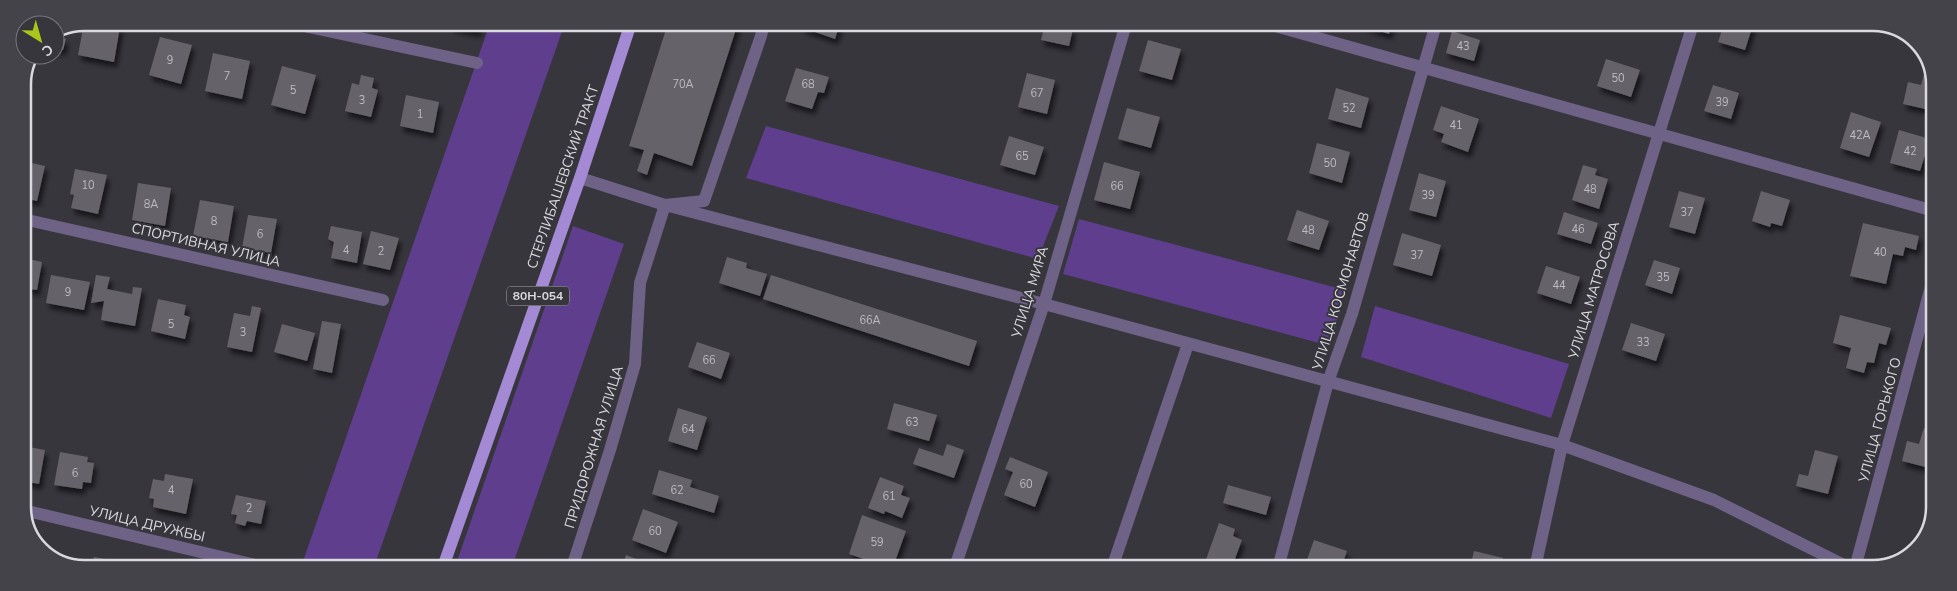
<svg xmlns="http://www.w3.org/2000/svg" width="1957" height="591" viewBox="0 0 1957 591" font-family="'Nunito Sans',sans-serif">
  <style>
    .green { fill: #5e3e8d }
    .building { fill: #65626a; filter: url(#shadow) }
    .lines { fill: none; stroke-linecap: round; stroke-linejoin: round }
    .minor { stroke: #6e6286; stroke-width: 12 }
    .major { stroke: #a489d4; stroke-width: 12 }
    .labels { text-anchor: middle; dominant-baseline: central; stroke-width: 4; stroke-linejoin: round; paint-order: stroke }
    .number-label { font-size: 11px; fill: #bdbbc0 }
    .shield { fill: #38363d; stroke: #a9a8ad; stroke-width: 1 }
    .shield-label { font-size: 12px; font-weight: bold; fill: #dad9dd }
    .street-label { font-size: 14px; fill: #dad9dd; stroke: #38363d }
    .rim { fill: none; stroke: #dad9dd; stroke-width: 2.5 }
  </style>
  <defs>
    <filter id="shadow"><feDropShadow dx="3" dy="5.5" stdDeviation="2.5" flood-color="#0009"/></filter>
  </defs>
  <rect width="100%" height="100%" fill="#38363d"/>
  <!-- green -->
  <path class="green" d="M490,23H565L374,567H301Z
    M766,126L1059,206L1038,259L746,178Z
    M1079,219L1345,290L1330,346L1063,274Z
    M573,226L624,244L512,567H455Z
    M1375,306L1569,364L1551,418L1361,357Z"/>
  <!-- building -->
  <path class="building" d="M84,23H98L120,27L114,62L78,55Z
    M451,23H480L478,32L451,27Z
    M668,23H738L692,166L654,153L647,175L637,171L644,150L629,146Z
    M802,23H840L835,39L801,27Z
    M1045,24H1066L1065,28L1073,29L1069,46L1041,40Z
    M1359,24H1392L1389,34Z
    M1724,24L1753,25L1745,50L1718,42Z
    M1452,31L1480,40L1474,61L1446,53Z
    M61,32L60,38L66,39L63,50L57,49L55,54V34Z
    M160,37L192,45L181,84L149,75Z
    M1148,40L1181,49L1172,80L1139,71Z
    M213,53L250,61L242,99L205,91Z
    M1606,59L1640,70L1631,97L1597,86Z
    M282,66L316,75L305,114L271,105Z
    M796,68L829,77L824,93L818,92L812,109L785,101Z
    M1027,73L1055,80L1047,114L1018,107Z
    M1924,74L1933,76L1934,80V111L1903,104L1908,82L1921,85Z
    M361,75L374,78L372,88L378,90L371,117L345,111L352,83L359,85Z
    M1713,85L1739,93L1731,119L1704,111Z
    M1336,88L1369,98L1361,128L1328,119Z
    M406,95L439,102L433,133L400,126Z
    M1441,106L1479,119L1468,152L1441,142L1444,134L1433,130Z
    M1127,108L1160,117L1151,148L1118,139Z
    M1851,112L1881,122L1869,157L1840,148Z
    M1899,130L1930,139L1920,171L1890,163Z
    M1009,136L1044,147L1035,175L1000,165Z
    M1317,143L1350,152L1342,183L1309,173Z
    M23,161L45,166L37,201L23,198Z
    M1104,162L1140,172L1130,209L1094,200Z
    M1583,165L1597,169L1595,175L1608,179L1599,209L1572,200Z
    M75,169L107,175L98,214L71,208L74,195L70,194Z
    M1419,173L1446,181L1436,217L1409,210Z
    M138,183L171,188L165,226L132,220Z
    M1679,191L1705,198L1695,234L1669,227Z
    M1761,191L1790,200L1782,226L1771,223L1770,227L1752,221Z
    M200,200L234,206L228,242L193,236Z
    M1297,210L1329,221L1319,250L1287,240Z
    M1564,212L1598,223L1591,244L1557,234Z
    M248,215L277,219L271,253L242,248Z
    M1863,223L1919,236L1916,250L1905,247L1903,256L1893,254L1886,284L1850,276Z
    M331,226L362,232L357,263L331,258L334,242L328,239Z
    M371,231L399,238L390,270L363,264Z
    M1402,233L1441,245L1432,276L1393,265Z
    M727,257L747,263L746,268L767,274L760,296L719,283Z
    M29,259L42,262L37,290L23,288V271L27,272Z
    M1654,260L1680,268L1672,294L1645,285Z
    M1546,266L1580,277L1571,304L1537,293Z
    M51,275L90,282L84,310L46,303Z
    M96,275L110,277L107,289L132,294L133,287L142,288L135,326L101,320L104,301L91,303Z
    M771,275L977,341L969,366L763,299Z
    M158,299L186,305L184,315L190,317L185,339L151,331Z
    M252,306L261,308L252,352L227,347L234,313L250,316Z
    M1840,315L1891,328L1886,345L1879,343L1874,363L1867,362L1864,373L1846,368L1851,348L1833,343Z
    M322,321L341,324L332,373L313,369Z
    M1631,323L1665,334L1656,361L1622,350Z
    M282,324L315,333L307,361L274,352Z
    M697,342L730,353L721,379L688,367Z
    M894,403L937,415L929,441L887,429Z
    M678,408L707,417L697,450L668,441Z
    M1924,428L1933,431V469L1902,461L1907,441L1919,444Z
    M947,444L964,450L954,478L913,464L919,448L943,456Z
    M23,446L45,450L39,484L23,481Z
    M1815,450L1838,456L1828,494L1796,486L1799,474L1808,476Z
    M60,452L88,457L87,462L94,463L91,483L83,482L82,489L54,485Z
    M1010,457L1048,472L1035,507L1004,495L1013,472L1005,469Z
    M659,470L692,480L690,487L719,496L714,513L652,494Z
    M165,474L193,479L186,514L153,507L154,499L149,498L153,479L164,481Z
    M880,477L904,486L901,495L910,498L902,518L885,511L884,514L868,508Z
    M1228,485L1271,497L1266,515L1223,503Z
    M236,495L266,501L261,524L247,521L245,526L235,523L237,515L231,514Z
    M643,509L678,522L666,553L632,540Z
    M862,515L906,531L893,567H887L849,554Z
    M1219,523L1235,529L1233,536L1242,540L1233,564L1242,568H1203Z
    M1314,540L1347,551L1341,568H1304Z
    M1474,551L1503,558L1500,568H1470Z
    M626,555L657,567H622Z
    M94,557L126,563L125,566H92Z
    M57,559L85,564L84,566H68Z"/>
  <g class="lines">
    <!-- minor -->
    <path class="minor" d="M290,23L477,63
      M1268,24L1934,211
      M580,178L665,205L1044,304L1562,445L1714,500L1850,568
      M23,219L383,300
      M23,510L264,567
      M572,567L610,450L635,364L640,283L665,205L704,201L761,36L764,23
      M955,567L1044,304L1126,24
      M1112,568L1188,344
      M1278,568L1328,382L1352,314L1436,24
      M1535,568L1562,445L1693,24
      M1855,568L1933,279"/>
    <!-- major -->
    <path class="major" d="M443,567L580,178L631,23"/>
  </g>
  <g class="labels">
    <!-- number labels -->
    <g class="number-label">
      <text x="1463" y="46">43</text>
      <text x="170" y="60">9</text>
      <text x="227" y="76">7</text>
      <text x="1618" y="78">50</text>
      <text x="683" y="84">70А</text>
      <text x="808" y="84">68</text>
      <text x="293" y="90">5</text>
      <text x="1037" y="93">67</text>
      <text x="362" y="100">3</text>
      <text x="1722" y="102">39</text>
      <text x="1349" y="108">52</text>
      <text x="420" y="114">1</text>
      <text x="1456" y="125">41</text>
      <text x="1860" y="135">42А</text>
      <text x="1910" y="151">42</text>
      <text x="1022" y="156">65</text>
      <text x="1330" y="163">50</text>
      <text x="88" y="185">10</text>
      <text x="1117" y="186">66</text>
      <text x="1590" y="189">48</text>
      <text x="1428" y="195">39</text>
      <text x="151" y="204">8А</text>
      <text x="1687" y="212">37</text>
      <text x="214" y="221">8</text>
      <text x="1578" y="229">46</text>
      <text x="1308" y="230">48</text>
      <text x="260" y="234">6</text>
      <text x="346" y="250">4</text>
      <text x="381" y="251">2</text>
      <text x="1880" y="252">40</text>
      <text x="1417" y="255">37</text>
      <text x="1663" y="277">35</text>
      <text x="1559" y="285">44</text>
      <text x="68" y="292">9</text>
      <text x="870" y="320">66А</text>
      <text x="171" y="324">5</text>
      <text x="243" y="332">3</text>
      <text x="1643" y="342">33</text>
      <text x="709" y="360">66</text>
      <text x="912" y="422">63</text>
      <text x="688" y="429">64</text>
      <text x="75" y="473">6</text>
      <text x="1026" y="484">60</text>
      <text x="171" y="490">4</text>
      <text x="677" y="490">62</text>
      <text x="889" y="496">61</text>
      <text x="249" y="508">2</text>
      <text x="655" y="531">60</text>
      <text x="877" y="542">59</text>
    </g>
    <!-- shield labels -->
    <rect class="shield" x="507" y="286.5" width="62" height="19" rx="4"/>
    <g class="shield-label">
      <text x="538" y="296">80Н-054</text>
    </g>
    <!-- street labels -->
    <g class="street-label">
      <text transform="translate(563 177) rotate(-71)">СТЕРЛИБАШЕВСКИЙ ТРАКТ</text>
      <text transform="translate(206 245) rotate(13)">СПОРТИВНАЯ УЛИЦА</text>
      <text transform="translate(1594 290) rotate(-73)">УЛИЦА МАТРОСОВА</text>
      <text transform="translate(1341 291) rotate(-73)">УЛИЦА КОСМОНАВТОВ</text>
      <text transform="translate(1030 292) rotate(-73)">УЛИЦА МИРА</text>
      <text transform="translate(1880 420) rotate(-75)">УЛИЦА ГОРЬКОГО</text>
      <text transform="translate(594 447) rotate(-73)">ПРИДОРОЖНАЯ УЛИЦА</text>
      <text transform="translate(147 524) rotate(13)">УЛИЦА ДРУЖБЫ</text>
    </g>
  </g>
  <!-- crop -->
  <path d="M0 0H1957V591H0ZM84 31H1873A53 53 0 0 1 1926 84V507A53 53 0 0 1 1873 560H84A53 53 0 0 1 31 507V84A53 53 0 0 1 84 31Z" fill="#45434a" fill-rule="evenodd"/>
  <path class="rim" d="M84 31H1873A53 53 0 0 1 1926 84V507A53 53 0 0 1 1873 560H84A53 53 0 0 1 31 507V84A53 53 0 0 1 84 31Z"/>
  <!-- north arrow -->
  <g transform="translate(40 40) rotate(143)"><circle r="24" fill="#38363d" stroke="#79777d"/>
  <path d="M0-4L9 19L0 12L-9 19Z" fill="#a9c71a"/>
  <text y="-8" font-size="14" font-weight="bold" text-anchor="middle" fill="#dad9dd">С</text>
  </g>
</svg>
